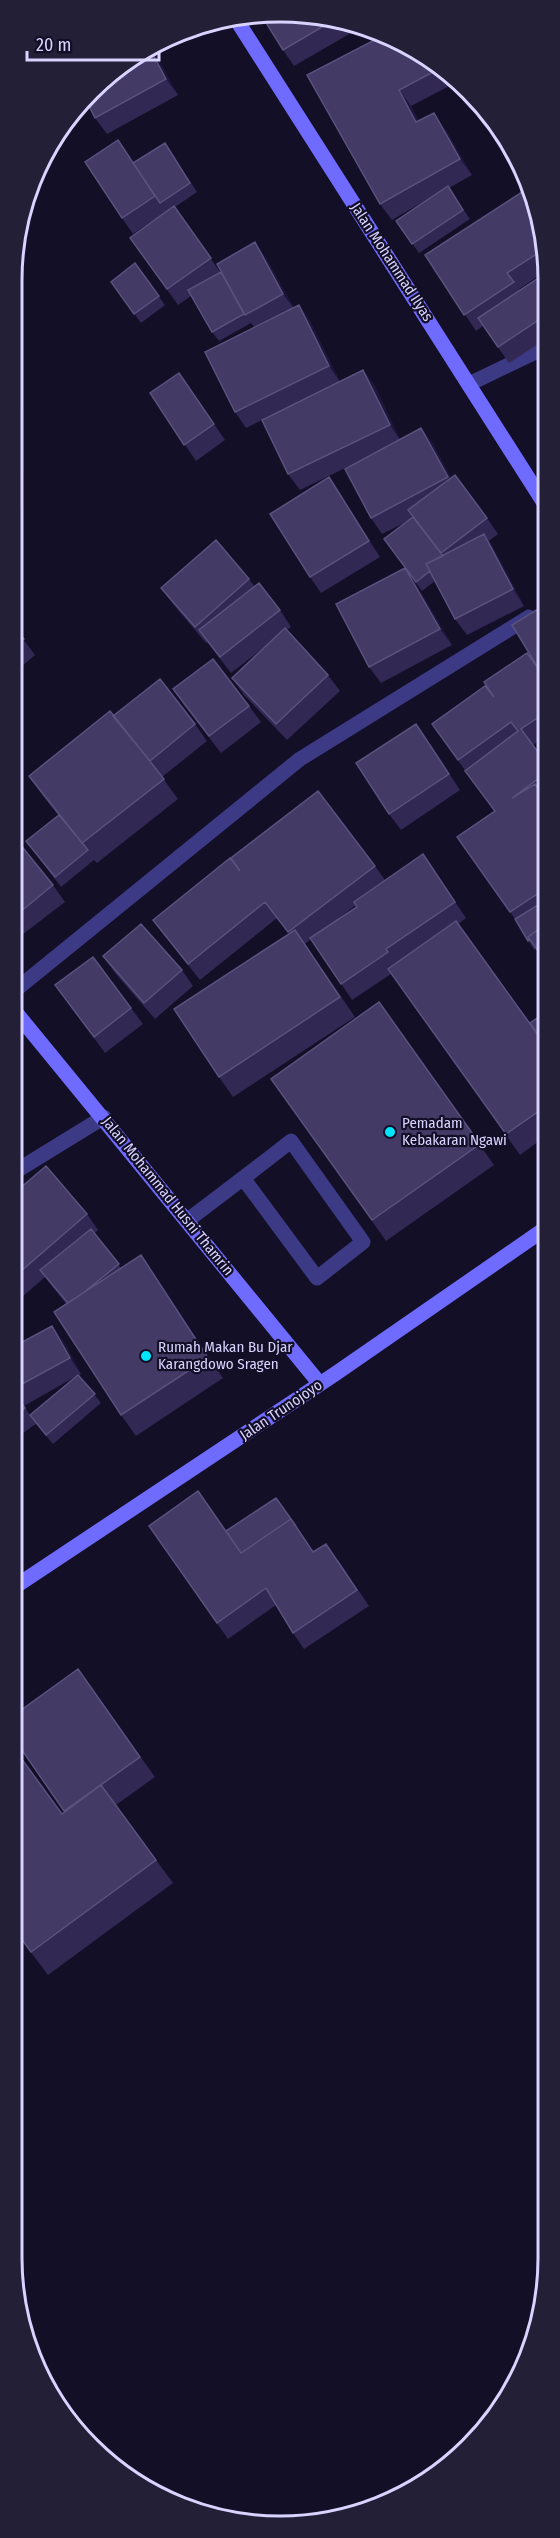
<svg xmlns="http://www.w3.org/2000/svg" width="560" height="2538" viewBox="0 0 560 2538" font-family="'Fira Sans Condensed',sans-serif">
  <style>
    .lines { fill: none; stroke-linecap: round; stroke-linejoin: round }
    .lane { stroke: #3d3a85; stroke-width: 15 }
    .street { stroke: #3d3a85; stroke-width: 15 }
    .secondary { stroke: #6f6bff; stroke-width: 15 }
    .wall { fill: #312854; fill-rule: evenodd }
    .shaded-wall { fill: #1d163a }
    .building { fill: #433a66; stroke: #5a527e; stroke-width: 1.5 }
    .poi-dot { fill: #00e5ff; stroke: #130f26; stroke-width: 2 }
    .labels { text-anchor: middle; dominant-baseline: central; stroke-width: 4.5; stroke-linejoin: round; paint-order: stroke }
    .street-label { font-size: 15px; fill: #d9d4ff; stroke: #130f26 }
    .poi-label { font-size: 15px; fill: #d9d4ff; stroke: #130f26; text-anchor: start }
    .rim { fill: none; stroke: #d9d4ff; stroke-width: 3 }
  </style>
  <rect width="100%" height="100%" fill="#130f26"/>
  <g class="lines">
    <!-- lane -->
    <path class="lane" d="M13,1173L104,1117
      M188,1220C222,1194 257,1168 291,1141L363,1242L317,1278L243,1178"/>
    <!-- street -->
    <path class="street" d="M469,384L546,347
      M13,992L300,759L529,617"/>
    <!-- secondary -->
    <path class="secondary" d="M236,19L546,506
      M13,1009L320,1384
      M13,1588L335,1374L546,1228"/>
  </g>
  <!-- wall -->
  <path class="wall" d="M315,14L357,27L358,29L294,66L283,50Z
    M399,40L457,82L411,106L419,121L445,129L472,175L449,188L470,219L419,253L396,221L423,202L392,220L380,204Z
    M153,50L178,95L107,134L95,118Z
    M165,143L197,192L175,207L220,272L266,258L294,308L299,305L310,321L340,382L363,370L375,386L400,440L421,428L433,444L451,478L487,518L498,534L489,541L495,551L524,606L467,635L455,619L435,581L422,591L409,573L416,584L452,645L381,683L369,667L405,568L408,521L382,534L371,518L368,457L300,490L288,474L262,420L246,428L235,412L254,327L251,323L219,341L212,332L191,296L178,305L130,238L154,220L133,234L122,218L134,163Z
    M546,245V271L519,289L520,290L546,273V339L509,363L483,326L476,331L425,255Z
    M135,263L165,305L141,323L111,282Z
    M179,373L225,440L196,461L150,393Z
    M340,493L380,557L321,593L310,577Z
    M249,579L255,587L280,610L291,627L287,630L328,675L340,691L287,740L244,695L232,678L271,642L231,673L207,642L206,643L173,604L161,588Z
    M546,604V736L533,745L546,763V797L545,798L546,799V963L536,949L534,950L515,919L457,837L494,811L432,724L494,697L542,674Z
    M14,627L35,655L14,673Z
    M173,689L249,706L261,722L221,753L184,705Z
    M113,716L195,724L207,741L162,777L178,799L97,863L94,860L61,887L26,841L58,815L43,796L29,776Z
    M427,740L460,790L401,830L389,814Z
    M14,847L53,885L65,902L18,938L14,932Z
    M423,854L466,918L458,924L530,1023L546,1012V1136L520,1155L391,974L352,1000L311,939L305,944L355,1017L233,1097L219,1077L289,934L277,918L200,980L165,936L153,920L240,871L375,866L385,880ZM356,905L357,907L333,923Z
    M103,956L182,970L193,986L155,1019L115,973Z
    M55,985L131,1008L143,1024L105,1053Z
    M379,1002L494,1165L386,1241L271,1079Z
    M13,1194L87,1214L98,1230L94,1234L121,1268L155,1276L223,1378L136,1436L121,1415L66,1304L45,1277L22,1297L13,1287Z
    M52,1326L64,1342L81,1374L79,1375L101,1403L53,1444L36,1424L13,1440V1347ZM75,1377L30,1415L24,1406Z
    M149,1526L226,1531L314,1552L338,1560L369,1606L304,1649L293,1633L276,1605L228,1639Z
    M78,1669L155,1777L116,1805L173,1883L48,1975L12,1927L13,1747L62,1814L65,1812L13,1737Z"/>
  <!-- shaded-wall -->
  <path class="shaded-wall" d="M153,50L178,95L166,79L151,51Z
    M399,90L411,106L428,139L416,122Z
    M434,113L445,129L472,175L460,159Z
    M255,242L266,258L295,310L283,294Z
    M299,305L310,321L340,382L329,366Z
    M363,370L375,386L401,441L390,425Z
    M421,428L433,444L459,494L448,477Z
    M329,477L340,493L380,557L369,541Z
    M484,534L495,551L524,606L513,589Z
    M405,568L416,584L452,645L440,629Z
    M141,1255L223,1378L208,1358Z
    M52,1326L64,1342L81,1374L70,1358Z"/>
  <!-- building -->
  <path class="building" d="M315,14L334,20L283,50L263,18Z
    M384,35L399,40L439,69L399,90L416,122L434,113L460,159L380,204L307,75Z
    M151,51L166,79L95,118L87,102L117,67Z
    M118,140L155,196L122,218L85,162Z
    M165,143L190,183L160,203L133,163Z
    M519,160L521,162L527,183L514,164Z
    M448,186L463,210L412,244L396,221Z
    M522,192L536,213L546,248L507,273L514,282L464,315L425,255Z
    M174,206L211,258L167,289L130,238Z
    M255,242L283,294L245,315L217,264Z
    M135,263L159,296L134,314L111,282Z
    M221,272L244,314L212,332L188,290Z
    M546,273V315L498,347L478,318Z
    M299,305L329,366L235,412L205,352Z
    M546,362V376L540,365Z
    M363,370L390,425L288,474L262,420Z
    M179,373L214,424L184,445L150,393Z
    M421,428L448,477L371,518L345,469Z
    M455,475L487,518L441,553L408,510Z
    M329,477L369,541L310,577L270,514Z
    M413,517L443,556L426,564L430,571L416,582L384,539Z
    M484,534L513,589L455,619L426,564Z
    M216,540L249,579L195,627L161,588Z
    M405,568L440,629L369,667L336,604Z
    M259,583L280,610L220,657L199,630Z
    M546,604V712L521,729L546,763V773L512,798L535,784L546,799V888L510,912L457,837L495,811L465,771L518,731L511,722L458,760L432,724L485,686L494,697L484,682L527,653L542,674L512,625Z
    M14,627L24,639L14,647Z
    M285,628L328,675L276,724L232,678Z
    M213,659L249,706L209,736L173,689Z
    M160,679L195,724L150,761L113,716Z
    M110,711L164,779L82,843L29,776Z
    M416,724L449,774L389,814L356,763Z
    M546,747V762L539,751Z
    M318,791L375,866L288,932L265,902L188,964L153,920L230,858L240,871L231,858Z
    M59,815L88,850L55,877L26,841Z
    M19,843L53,885L14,917V847Z
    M423,854L455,902L386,949L388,952L341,984L310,938L357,907L354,902Z
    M546,900V924L528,937L529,940L528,941L515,919Z
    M456,921L546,1046V1106L506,1134L388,969Z
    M141,924L182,970L144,1003L103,956Z
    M546,924V962L528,937Z
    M295,930L340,997L219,1077L174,1009Z
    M93,957L131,1008L94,1037L55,985Z
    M379,1002L480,1144L372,1220L271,1079Z
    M546,1012V1046L530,1023Z
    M46,1166L87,1214L13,1278V1194Z
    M91,1229L119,1264L83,1293L68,1303L40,1270Z
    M141,1255L208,1358L121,1415L54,1312Z
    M52,1326L70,1358L13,1389V1347Z
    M78,1375L95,1394L46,1435L30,1415Z
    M13,1390L25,1408L13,1416Z
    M198,1491L241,1553L291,1519L313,1552L326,1544L357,1590L293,1633L266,1588L217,1623L149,1526Z
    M276,1498L296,1526L291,1519L241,1553L226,1531Z
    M78,1669L140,1757L64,1811L13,1737V1716Z
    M13,1747L62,1814L101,1785L156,1860L31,1952L12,1926Z"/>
  <!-- markers -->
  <g class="poi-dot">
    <circle cx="390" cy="1132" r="6"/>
    <circle cx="146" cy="1356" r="6"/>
  </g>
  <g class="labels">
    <!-- street labels -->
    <g class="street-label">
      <text transform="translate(392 262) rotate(57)">Jalan Mohammad Ilyas</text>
      <text transform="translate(168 1196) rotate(51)">Jalan Mohammad Husni Thamrin</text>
      <text transform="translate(281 1410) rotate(-34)">Jalan Trunojoyo</text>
    </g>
    <!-- poi labels -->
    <g class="poi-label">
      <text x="402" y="1123">Pemadam<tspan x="402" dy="17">Kebakaran Ngawi</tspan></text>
      <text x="158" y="1347">Rumah Makan Bu Djar<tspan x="158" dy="17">Karangdowo Sragen</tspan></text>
    </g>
  </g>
  <!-- crop -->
  <path d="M0 0H560V2538H0ZM280 22H280A258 258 0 0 1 538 280V2258A258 258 0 0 1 280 2516H280A258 258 0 0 1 22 2258V280A258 258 0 0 1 280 22Z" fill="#231f37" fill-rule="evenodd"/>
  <path class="rim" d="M280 22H280A258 258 0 0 1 538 280V2258A258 258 0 0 1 280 2516H280A258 258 0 0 1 22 2258V280A258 258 0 0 1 280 22Z"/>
  <!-- scale -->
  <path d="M27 51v9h132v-9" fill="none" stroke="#d9d4ff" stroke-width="3"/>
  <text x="36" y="51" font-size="18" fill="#d9d4ff" stroke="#130f26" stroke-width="4.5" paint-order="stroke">20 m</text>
</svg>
